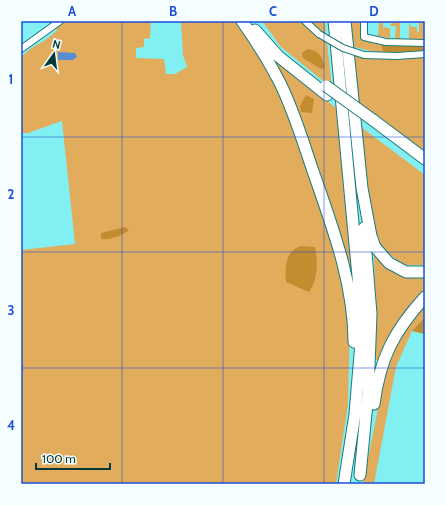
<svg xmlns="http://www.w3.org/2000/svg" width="446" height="505" viewBox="0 0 446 505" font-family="Cabin,sans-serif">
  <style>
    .green { fill: #e1ad5c }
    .forest { fill: #c28c2f }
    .water { fill: #598dd6 }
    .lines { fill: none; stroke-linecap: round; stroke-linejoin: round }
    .minor-casing { stroke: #1d797b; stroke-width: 8 }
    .motorway-casing { stroke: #1d797b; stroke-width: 13 }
    .minor { stroke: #fff; stroke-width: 6 }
    .motorway { stroke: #fff; stroke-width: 11 }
    .minor-bridge-casing { stroke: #1d797b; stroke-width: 8; stroke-linecap: butt }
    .motorway-bridge-casing { stroke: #1d797b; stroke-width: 13; stroke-linecap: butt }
    .minor-bridge { stroke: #fff; stroke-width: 6 }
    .motorway-bridge { stroke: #fff; stroke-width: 11 }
    .grid { fill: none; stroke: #1d4ed8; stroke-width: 1; stroke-opacity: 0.55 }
    .neatline { fill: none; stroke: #1d4ed8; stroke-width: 1.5 }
    .grid-label { font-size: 13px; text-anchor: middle; font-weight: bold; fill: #1d4ed8 }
  </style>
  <rect width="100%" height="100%" fill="#82f0f2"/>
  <!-- green -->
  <path class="green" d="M60,21H151L150,38L144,39V47L136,48V58L164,59L166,74H175L187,67L183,55L181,21H239L279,90L299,143L332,239L350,323L348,404L336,484H21V250L75,244L62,121L28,133H21V58C31,45 47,42 57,30L54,25Z
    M262,21H301L327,42L332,88L281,47Z
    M307,21H325L326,36Z
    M351,21H362L361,34L383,44L389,53L371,51L354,47Z
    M379,21H391H383V27L390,28V38L378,36Z
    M393,21H400V39L395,38L396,26H390Z
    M409,21L411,27H417V32H419V21H425V40L409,39Z
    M266,51L336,108L353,283L349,280Z
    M354,51L364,55L425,54V159L358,107Z
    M361,127L425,175V265H404L382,249L371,220Z
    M374,253L425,275V290L396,324L379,360H376Z
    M425,301V317L412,331L396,367L374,484H363L389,353Z"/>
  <!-- forest -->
  <path class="forest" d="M383,44L425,45V51L389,53L383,51L381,45Z
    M308,49C319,51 322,56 325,67L321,69L303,58L302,53Z
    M306,95L314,99L312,113L301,112L300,106Z
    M125,227L129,230C122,236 110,240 101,239V233Z
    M301,246L315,247C318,263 318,279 309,292L286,282C285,267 285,251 301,246Z
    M425,317V334L412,331Z"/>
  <!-- water -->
  <path class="water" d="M58,52L75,53L77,57L73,60H58Z"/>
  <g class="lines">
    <defs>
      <path id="minor" d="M305,21L319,34
        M364,21V37L386,42L425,43
        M21,49L60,21
        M364,55L397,56L425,54"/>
      <path id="motorway" d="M242,21C256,41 269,61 280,83C294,111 303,142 313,171C332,226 354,283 354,342
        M334,21L359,287L361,342L355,414L344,484
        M345,21L362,188L371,236L375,247L389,263L406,272H425
        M255,30L278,56L327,95
        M373,120L425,159
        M374,404C380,358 394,331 425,297
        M360,475L368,393L371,314L364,228"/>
    </defs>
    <!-- minor casing -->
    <use href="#minor" class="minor-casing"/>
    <!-- motorway casing -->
    <use href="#motorway" class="motorway-casing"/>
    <!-- minor -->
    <use href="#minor" class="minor"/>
    <!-- motorway -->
    <use href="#motorway" class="motorway"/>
    <defs>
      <path id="minor-bridge" d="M319,34L343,48L364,55"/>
      <path id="motorway-bridge" d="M326,86L373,120"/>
    </defs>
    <!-- minor-bridge casing -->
    <use href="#minor-bridge" class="minor-bridge-casing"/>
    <!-- motorway-bridge casing -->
    <use href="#motorway-bridge" class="motorway-bridge-casing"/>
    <!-- minor-bridge -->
    <use href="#minor-bridge" class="minor-bridge"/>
    <!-- motorway-bridge -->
    <use href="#motorway-bridge" class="motorway-bridge"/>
  </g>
  <!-- grid -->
  <path class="grid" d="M122,21V484M223,21V484M324,21V484M21,137H425M21,252H425M21,368H425"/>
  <!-- border -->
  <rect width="446" height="505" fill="none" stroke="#f5fefe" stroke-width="44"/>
  <!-- north arrow -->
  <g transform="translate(54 54) rotate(14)" stroke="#f5fefe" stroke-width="3" paint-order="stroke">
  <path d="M0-3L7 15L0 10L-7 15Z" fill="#033839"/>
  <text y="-6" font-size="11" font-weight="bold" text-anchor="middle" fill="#033839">N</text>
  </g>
  <!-- scale -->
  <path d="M36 463v6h74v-6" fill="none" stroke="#033839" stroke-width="2"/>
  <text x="42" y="463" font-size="12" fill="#033839" stroke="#f5fefe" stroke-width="3" paint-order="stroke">100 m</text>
  <rect x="22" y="22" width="402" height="461" class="neatline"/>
  <g class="grid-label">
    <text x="72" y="16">A</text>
    <text x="173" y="16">B</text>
    <text x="273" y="16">C</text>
    <text x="374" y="16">D</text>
    <text x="11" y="84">1</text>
    <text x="11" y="199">2</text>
    <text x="11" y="315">3</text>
    <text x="11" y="430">4</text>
  </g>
</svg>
